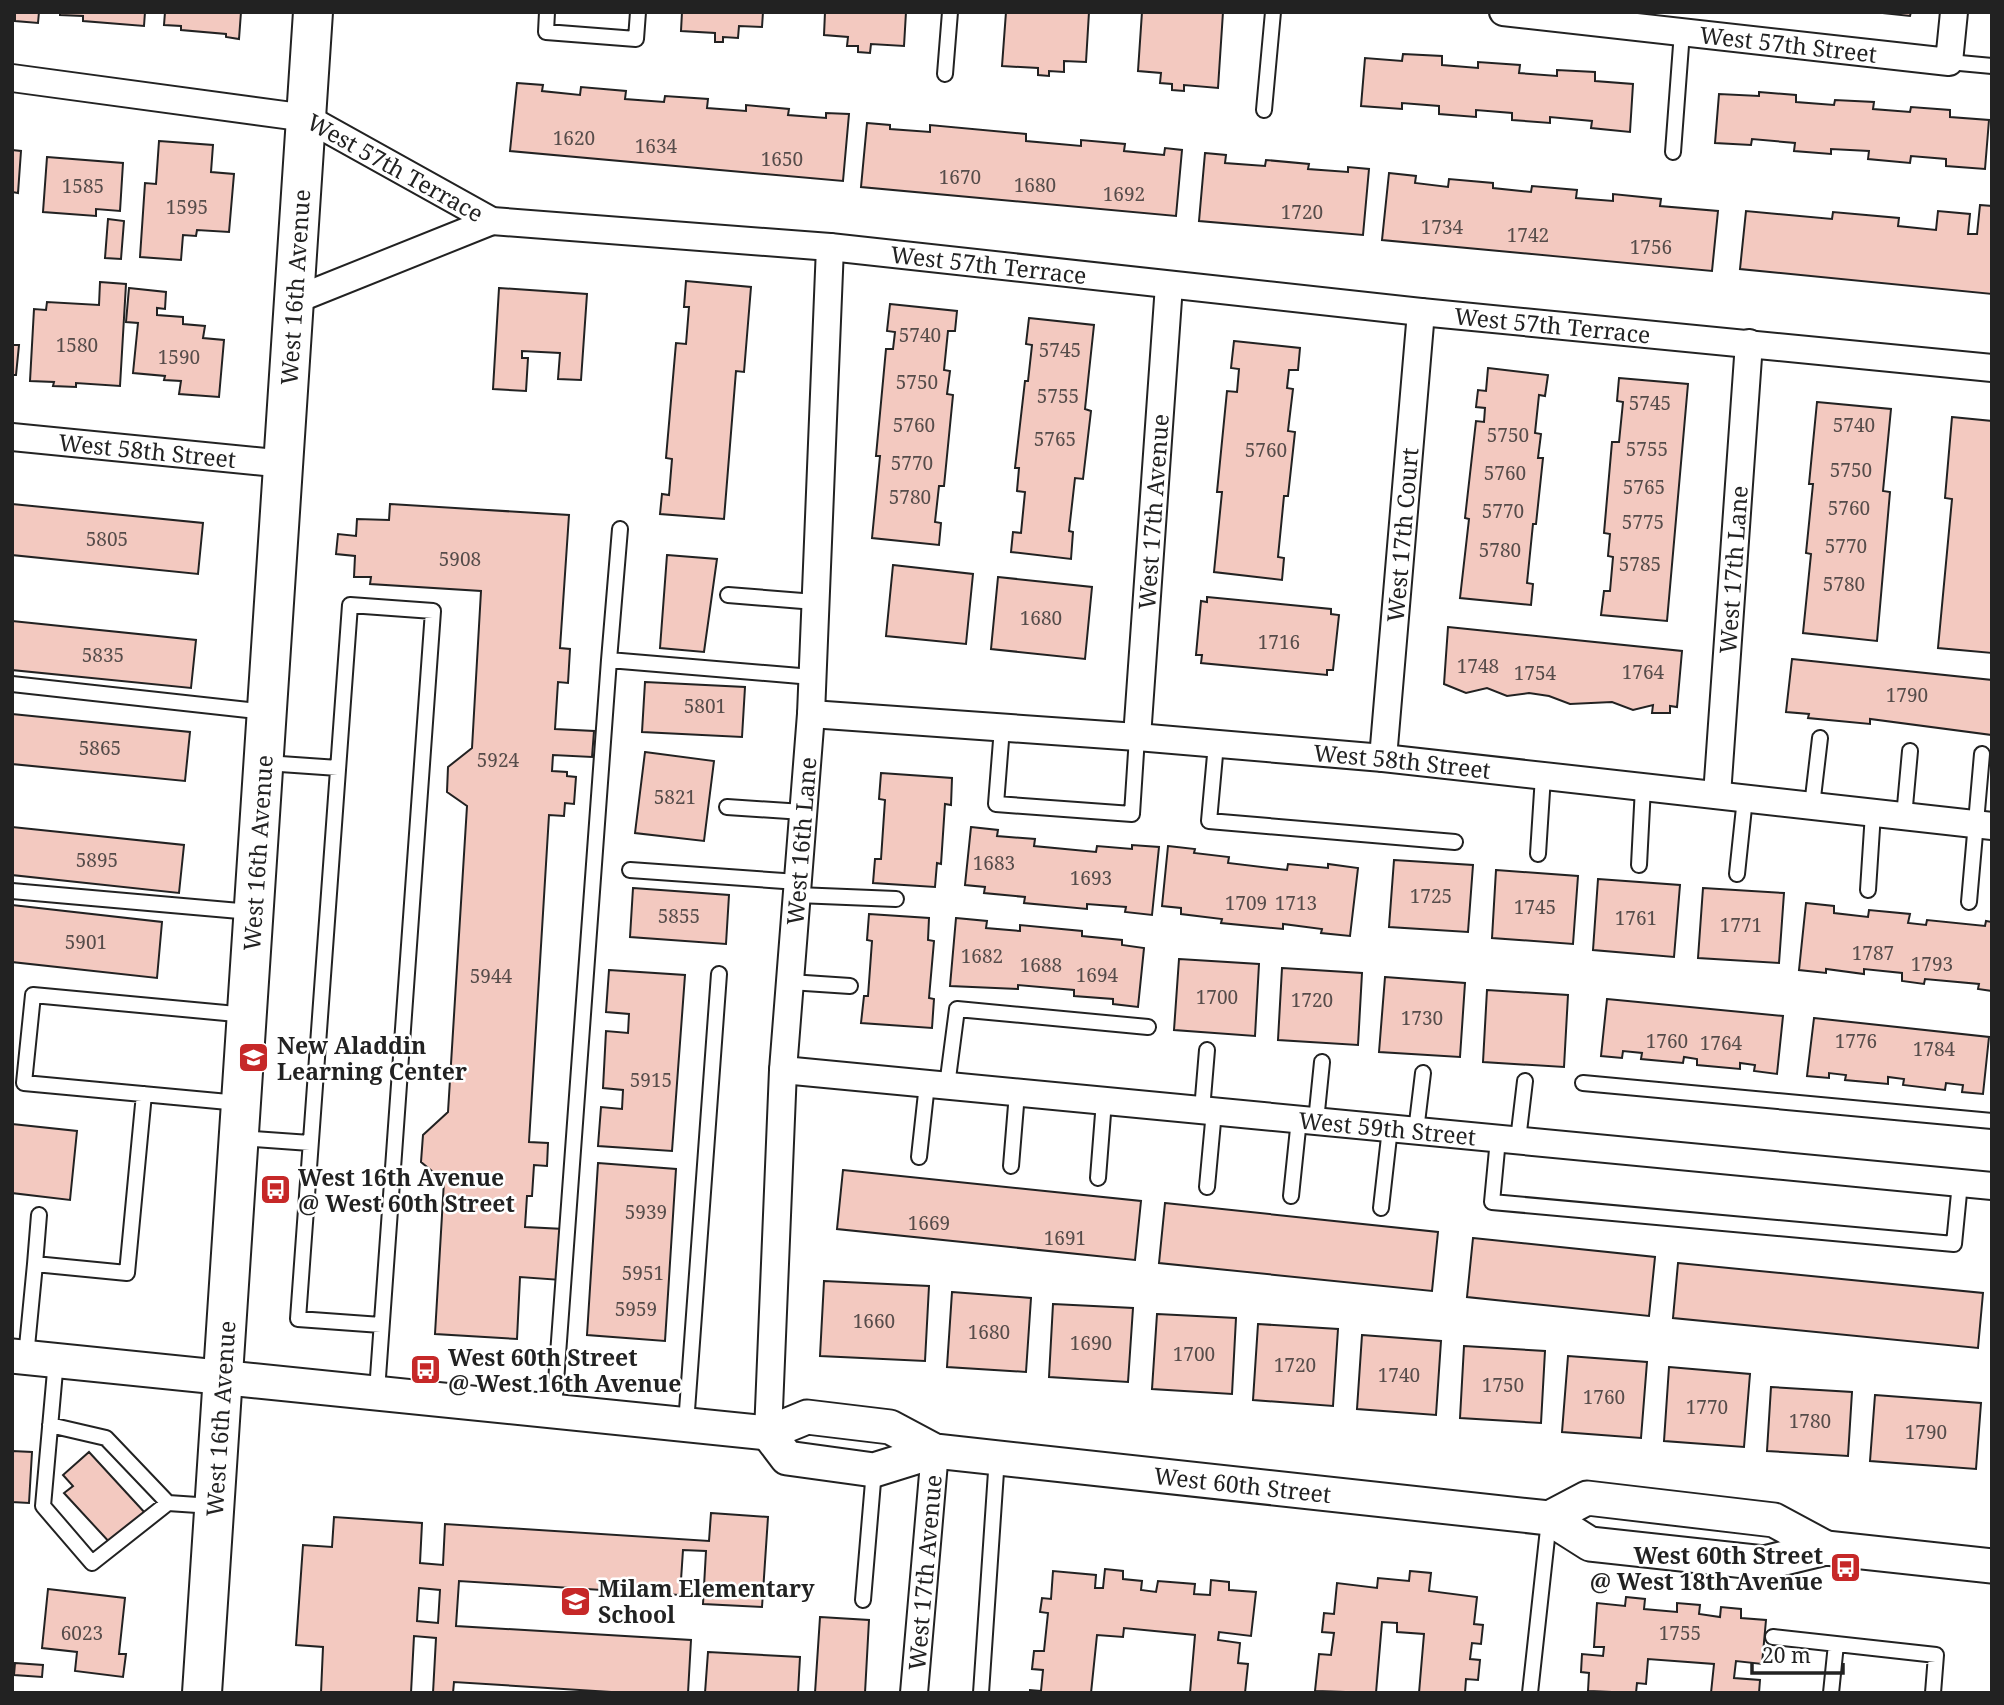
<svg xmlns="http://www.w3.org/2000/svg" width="2004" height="1705" viewBox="0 0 2004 1705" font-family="'Noto Serif',serif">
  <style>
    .building { fill: #f3c9c0; stroke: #222; stroke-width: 2; fill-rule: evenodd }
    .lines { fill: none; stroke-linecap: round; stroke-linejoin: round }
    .service-casing { stroke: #222; stroke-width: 18 }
    .minor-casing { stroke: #222; stroke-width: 30 }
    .tertiary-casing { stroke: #222; stroke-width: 37 }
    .secondary-casing { stroke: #222; stroke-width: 42 }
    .service { stroke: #fff; stroke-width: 14 }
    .minor { stroke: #fff; stroke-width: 26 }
    .tertiary { stroke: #fff; stroke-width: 33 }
    .secondary { stroke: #fff; stroke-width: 38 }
    .labels { text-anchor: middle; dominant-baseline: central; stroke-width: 5; stroke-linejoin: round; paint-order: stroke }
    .number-label { font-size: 19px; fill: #564c4a }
    .street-label { font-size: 23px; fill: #222; stroke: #fff }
    .poi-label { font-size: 23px; font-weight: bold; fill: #222; stroke: #fff; text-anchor: start }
  </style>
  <rect width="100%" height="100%" fill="#fff"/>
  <!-- building -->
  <path class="building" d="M15,12H39L38,23L15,21Z
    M60,12H145L144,26L83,21V16L60,15Z
    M165,12H241L239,39L226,37V34L181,30V26L164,25Z
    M682,12H763L762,27L739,26L738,38L723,37V42H715V33L681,31Z
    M825,12H906L904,46L871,44L870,53L858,52V46H847L848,37L824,35Z
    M1006,12H1089L1086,62L1064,61V72L1049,71V76L1038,75V68L1002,66Z
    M1142,12H1223L1218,88L1184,85V91L1172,90V84L1160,83L1161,73L1138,71Z
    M1873,12H1911L1910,16Z
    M1403,54L1442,56V65L1478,68V62L1520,65L1519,73L1557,76V70L1595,72V81L1633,84L1630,132L1591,128L1592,121L1550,117V123L1512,120V113L1476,110V117L1439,114V106L1402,103V109L1361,106L1365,58L1402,61Z
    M517,83L543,85L542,91L580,95L581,87L626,91L625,99L664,102L665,96L708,99L707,108L746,111V105L789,109L788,115L826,118V113L849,114L843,181L510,151Z
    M1759,92L1796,95V102L1834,105L1835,100L1874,102L1873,109L1910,112L1911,107L1950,110V117L1989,120L1985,169L1946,166V159L1911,156L1910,163L1868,159L1869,151L1831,149V154L1794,151L1795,143L1752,139L1751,145L1715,143L1719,94L1759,96Z
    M867,123L890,125V129L930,132V125L1026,134V141L1081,146V140L1125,144L1124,151L1164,155L1165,148L1182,150L1176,216L861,187Z
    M159,141L213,145L211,172L234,174L229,232L197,230L196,236L183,235L181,260L140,257L145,183L156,184Z
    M12,150L21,151L18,193L12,192Z
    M1205,153L1226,155L1225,163L1265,166L1266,160L1309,164L1308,169L1348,172V167L1369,169L1363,235L1199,221Z
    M47,157L123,163L120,211L96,209V216L43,212Z
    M1389,173L1416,176L1415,183L1448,187L1449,179L1493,183V188L1531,192L1532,186L1577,190L1576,198L1613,201V194L1661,199L1660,206L1718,211L1712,271L1382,240Z
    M1980,205L1992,206V294L1740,269L1746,211L1832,219L1833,212L1899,218L1898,226L1936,230L1938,211L1970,214L1968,234H1977Z
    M108,219L124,221L121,259L105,258Z
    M686,281L751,287L744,372L736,371L724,519L660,514L662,494L669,495L672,459L666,458L676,343L686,344L689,307H684Z
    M100,282L126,284L120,386L76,383V387L53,386L54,382L30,381L34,309L46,310L47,302L99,305Z
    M129,288L166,292L165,309L157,308V315L183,317V324L205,326L203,338L224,340L219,397L179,394L181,381L164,380L165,376L133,373L138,323L126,322Z
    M499,288L587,294L581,380L558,379L560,353L522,351V358H528L526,391L493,389Z
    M890,304L957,311L955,331H948L944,370L950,371L947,394L953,395L944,486H939L935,522L941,523L939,545L872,538L880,456H876L886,349H893L895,332L887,331Z
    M1029,318L1094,325L1085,409L1091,411L1083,479L1075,478L1069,531L1073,532L1071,559L1011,552L1013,532L1021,533L1025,492L1017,491L1019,468H1015L1025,381H1028L1032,345L1026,344Z
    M1234,341L1300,348L1298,370H1289L1287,388L1293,389L1288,431L1295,432L1288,496H1284L1278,557L1284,558L1282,580L1214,572L1222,492H1217L1227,391L1237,392L1239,369L1231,368Z
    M12,345H19L16,375H12Z
    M1488,368L1548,375L1545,396L1539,395L1535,433L1541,434L1538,458H1543L1536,524H1533L1527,583L1533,584L1531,605L1460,598L1469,519L1465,518L1476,421L1484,422L1485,408L1476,407L1478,390L1486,391Z
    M1619,378L1688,384L1667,621L1601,615L1604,591H1610L1613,557L1608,556L1610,534L1604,533L1612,442H1619L1623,402L1617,401Z
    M1817,402L1891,409L1883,491L1890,492L1877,641L1803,633L1811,554L1806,553L1813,484H1809Z
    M1952,417L1992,421V653L1938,648L1952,499L1945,498Z
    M12,504L203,523L198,574L12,555Z
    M390,504L569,515L560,648L570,649L568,683L558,682L555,729L594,731L592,757L553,755L552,771L567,772V776L576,777L574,804L565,803L564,816L549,815L529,1142L548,1143L547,1166L534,1165L532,1196H527L525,1227L564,1229L561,1280L520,1277L517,1339L435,1334L444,1181L421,1162L423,1135L448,1112L467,806L447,792L448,767L472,748L481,591L370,584L371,577H354L355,556L336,554L338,534L356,536L357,519L389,520Z
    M667,555L717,559L704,652L660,648Z
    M893,565L973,574L966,644L886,636Z
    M998,577L1092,587L1085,659L991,649Z
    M1207,597L1331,609V614L1339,615L1333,670H1327V675L1201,663L1202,655H1196L1201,601L1207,602Z
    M12,621L196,640L191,688L12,670Z
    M1448,627L1682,651L1677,707L1670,706V713H1652L1653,705L1633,710L1612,702L1570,704L1549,696L1529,693L1507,696L1487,688L1466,693L1444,684Z
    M1792,659L1992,680V735L1870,719V724L1808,718L1809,714L1786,712Z
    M645,682L745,687L742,737L642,732Z
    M12,714L190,732L185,781L12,764Z
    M645,752L714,761L704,841L635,833Z
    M881,773L952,778L951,805L945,804L941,864L937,863L935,887L873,883L875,859H881L885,800L879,799Z
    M12,827L184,845L179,893L12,875Z
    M971,827L998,830L997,836L1035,839L1034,846L1096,852L1097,846L1132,849V845L1159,847L1152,915L1125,912L1126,907L1087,904V909L1024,903L1025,897L984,893L985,887L965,885Z
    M1168,846L1195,849L1194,853L1229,857L1228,863L1287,870L1288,864L1328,868V864L1358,868L1350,936L1321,933L1322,929L1283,924V929L1221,923L1222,919L1181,914V908L1162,906Z
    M1394,860L1473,865L1468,932L1389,927Z
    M1496,870L1578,876L1573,944L1492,938Z
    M1598,879L1680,885L1674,957L1593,950Z
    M633,888L729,895L726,944L630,937Z
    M1703,888L1784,893L1779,963L1698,958Z
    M1806,903L1834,906V913L1868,917L1869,910L1910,914L1908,923L1926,925L1927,920L1985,926L1986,921L1992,922V991L1978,989L1979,984L1925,979L1924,984L1902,981V973L1864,969V974L1826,969V973L1799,970Z
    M12,905L162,922L157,978L12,962Z
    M869,914L929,918L928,940L934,941L929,998L934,999L932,1028L861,1023L864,996H868L872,941L867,940Z
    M956,918L987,921L986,928L1020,931V925L1082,931V936L1122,940V945L1144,948L1138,1007L1113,1004V999L1074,996V990L1018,985V989L950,986Z
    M1179,959L1259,964L1255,1036L1174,1030Z
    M1282,968L1362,973L1358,1045L1278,1040Z
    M609,970L685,975L672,1151L598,1146L601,1107L622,1109L623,1090L603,1088L606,1031L628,1033L629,1014L606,1012Z
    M1385,977L1465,983L1460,1057L1379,1052Z
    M1487,990L1568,995L1564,1067L1483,1062Z
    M1607,999L1783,1016L1777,1074L1754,1071L1755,1065L1740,1063V1069L1697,1065V1059L1684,1057L1683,1063L1641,1059L1642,1053L1623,1051L1622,1058L1601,1056Z
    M1814,1018L1989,1037L1983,1094L1962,1092L1963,1085L1946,1083L1945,1090L1903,1085L1904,1079L1888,1077V1084L1845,1080L1846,1075L1829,1073V1078L1807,1076Z
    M12,1124L77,1131L70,1200L12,1193Z
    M598,1163L676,1169L665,1341L587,1335Z
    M843,1170L1141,1201L1135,1260L837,1229Z
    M1165,1203L1438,1232L1432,1291L1159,1263Z
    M1473,1238L1655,1257L1649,1316L1467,1297Z
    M1678,1263L1983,1293L1978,1348L1673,1318Z
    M824,1281L929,1286L925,1361L820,1356Z
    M952,1292L1031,1298L1026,1372L947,1367Z
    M1053,1304L1133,1308L1128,1382L1049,1377Z
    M1157,1314L1236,1318L1232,1394L1152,1389Z
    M1258,1324L1338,1329L1333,1406L1253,1400Z
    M1362,1335L1441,1341L1436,1415L1357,1409Z
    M1464,1346L1545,1351L1541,1423L1460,1418Z
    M1568,1356L1647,1362L1641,1438L1562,1432Z
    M1669,1367L1750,1374L1744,1447L1664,1441Z
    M1771,1387L1852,1392L1848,1456L1767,1451Z
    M1875,1395L1981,1403L1976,1469L1870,1461Z
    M12,1451L32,1452L29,1503L12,1502Z
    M89,1452L146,1514L112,1545L64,1493L73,1486L63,1475Z
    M711,1513L768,1517L762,1607L703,1604L706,1551L683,1550L680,1595L459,1581L456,1626L691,1640L688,1693H627L454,1682L453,1693H433L436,1638L414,1636L411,1693H321L323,1647L296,1645L303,1545L332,1547L334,1517L422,1523L420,1563L443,1565L445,1524L709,1541ZM419,1588L440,1590L438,1623L417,1621Z
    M1105,1569L1123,1571V1579L1142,1581L1141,1590L1156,1592L1158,1581L1195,1584L1194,1594L1210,1595L1211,1580L1229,1582V1590L1256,1592L1251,1636L1219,1632L1218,1640L1240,1643L1238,1663L1248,1664L1245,1693H1190L1195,1635L1124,1628L1123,1637L1097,1635L1091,1693H1030V1690L1041,1691L1043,1670L1032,1669L1034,1651H1044L1048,1613L1040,1612L1042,1598L1051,1599L1053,1571L1096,1575L1095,1588H1103Z
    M1410,1571L1431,1573L1429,1591L1477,1597L1474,1624L1483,1625L1481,1644L1472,1643L1470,1659L1480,1660L1478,1680L1466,1679L1465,1693H1419L1424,1634L1397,1632V1623L1382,1622L1376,1693L1315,1691L1319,1654L1331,1655L1334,1633L1322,1632L1324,1613L1334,1614L1337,1583L1377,1588L1378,1578L1409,1581Z
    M48,1589L125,1598L119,1654H126L123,1677L75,1671L77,1652L42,1648Z
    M1626,1597L1645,1599L1644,1609L1677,1612V1603L1700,1605L1699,1614L1720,1617L1721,1607L1741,1609V1618L1766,1620L1762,1664L1736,1661L1734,1678L1760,1680L1759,1693H1711L1714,1664L1648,1659L1646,1684L1637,1683L1636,1693L1588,1691L1589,1673L1581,1672L1582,1654L1603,1656L1604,1647H1594L1597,1603L1625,1606Z
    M820,1617L869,1620L865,1693H815Z
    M708,1652L800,1657L798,1693H705Z
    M15,1663L43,1665L42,1677L14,1675Z"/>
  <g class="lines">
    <defs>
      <path id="service" d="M547,12L546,32L636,39L638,12
        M1949,62L1992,66
        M945,74L950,12
        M1264,110L1273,12
        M1673,152L1682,32
        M620,529L609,660L812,677
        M728,595L815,602
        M12,684L266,712
        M1002,728L996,804L1132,814L1137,737
        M1216,744L1209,821L1455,842
        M266,763L338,768
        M1812,806L1820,738
        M727,807L803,812
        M1904,817L1910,751
        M1538,854L1543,776
        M1639,865L1643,787
        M630,870L798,882
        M1737,874L1745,798
        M1868,890L1873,813
        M12,891L251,912
        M797,895L896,899
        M1969,902L1982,754
        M790,982L850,986
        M1583,1083L1992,1121
        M947,1086L957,1009L1148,1027
        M239,1103L24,1083L33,995L247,1015
        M1202,1110L1207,1050
        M1316,1121L1322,1062
        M1416,1131L1423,1073
        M239,1138L310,1143
        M1498,1139L1492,1202L1954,1244L1960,1183
        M1518,1140L1525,1081
        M919,1157L927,1084
        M1011,1166L1017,1093
        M1098,1178L1104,1101
        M1207,1187L1214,1111
        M1291,1196L1299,1119
        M1381,1208L1390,1128
        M35,1264L39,1215
        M26,1357L35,1264L127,1273L144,1094
        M56,1360L43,1506L92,1563L168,1503L212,1506
        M377,1391L433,611L350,605L298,1319L381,1325
        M554,1409L609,660
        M686,1424L719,974
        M50,1425L106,1438L168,1503
        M863,1600L874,1470
        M1773,1637L1936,1655L1933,1693
        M981,1693L997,1457
        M1530,1693L1549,1520
        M1831,1693L1836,1644"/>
      <g id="minor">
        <path id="s1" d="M1503,12L1949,62L1954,12"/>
        <path id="s2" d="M12,78L307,118L492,221L830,247L1421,312L1992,368"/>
        <path d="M295,300L492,221"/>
        <path id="s3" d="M12,437L285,464"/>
        <path id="s4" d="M811,714L1137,737L1383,758L1992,826"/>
        <path id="s5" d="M1137,737L1169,285"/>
        <path id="s6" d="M1383,758L1421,312"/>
        <path id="s7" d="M1717,795L1749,343"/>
        <path id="s8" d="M783,1070L1992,1186"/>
        <path id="s9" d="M768,1433L783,1070L811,714L830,247"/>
        <path id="s10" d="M914,1693L935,1451"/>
      </g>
      <g id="tertiary">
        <path id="s11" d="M12,1356L768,1433L807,1417L890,1427L935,1451L1549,1518L1590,1544L1764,1563L1826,1548L1992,1566"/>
        <path d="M768,1433L787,1458L874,1470L935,1451"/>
        <path d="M1549,1518L1587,1498L1774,1520L1826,1548"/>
      </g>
      <g id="secondary">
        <path id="s12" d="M202,1693L313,12"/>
      </g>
    </defs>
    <!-- service casing -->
    <use href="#service" class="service-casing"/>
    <!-- minor casing -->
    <use href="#minor" class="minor-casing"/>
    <!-- tertiary casing -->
    <use href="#tertiary" class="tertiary-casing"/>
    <!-- secondary casing -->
    <use href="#secondary" class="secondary-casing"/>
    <!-- service -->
    <use href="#service" class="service"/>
    <!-- minor -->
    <use href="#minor" class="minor"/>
    <!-- tertiary -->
    <use href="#tertiary" class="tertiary"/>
    <!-- secondary -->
    <use href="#secondary" class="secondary"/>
  </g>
  <!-- icons -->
  <defs>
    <symbol id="school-square" viewBox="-11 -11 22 22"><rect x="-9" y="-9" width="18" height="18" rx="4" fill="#c62828" stroke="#fff"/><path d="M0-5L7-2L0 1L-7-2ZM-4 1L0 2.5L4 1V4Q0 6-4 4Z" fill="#fff"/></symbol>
    <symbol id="bus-square" viewBox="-11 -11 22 22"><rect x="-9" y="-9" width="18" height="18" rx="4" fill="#c62828" stroke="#fff"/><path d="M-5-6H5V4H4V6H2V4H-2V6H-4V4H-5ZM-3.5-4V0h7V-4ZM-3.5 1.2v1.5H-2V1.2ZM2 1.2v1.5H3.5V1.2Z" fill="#fff"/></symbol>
  </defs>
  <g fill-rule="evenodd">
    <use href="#school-square" x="236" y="1040" width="35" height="35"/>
    <use href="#bus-square" x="258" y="1172" width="35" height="35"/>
    <use href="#bus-square" x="408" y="1352" width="35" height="35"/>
    <use href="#bus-square" x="1828" y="1550" width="35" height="35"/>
    <use href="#school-square" x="558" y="1584" width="35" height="35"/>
  </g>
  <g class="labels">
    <!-- number labels -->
    <g class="number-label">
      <text x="574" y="138">1620</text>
      <text x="656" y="146">1634</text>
      <text x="782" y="159">1650</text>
      <text x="960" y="177">1670</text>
      <text x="1035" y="185">1680</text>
      <text x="83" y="186">1585</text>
      <text x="1124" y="194">1692</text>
      <text x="187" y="207">1595</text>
      <text x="1302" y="212">1720</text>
      <text x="1442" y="227">1734</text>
      <text x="1528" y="235">1742</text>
      <text x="1651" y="247">1756</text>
      <text x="920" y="335">5740</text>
      <text x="77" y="345">1580</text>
      <text x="1060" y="350">5745</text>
      <text x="179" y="357">1590</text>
      <text x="917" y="382">5750</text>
      <text x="1058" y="396">5755</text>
      <text x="1650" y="403">5745</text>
      <text x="914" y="425">5760</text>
      <text x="1854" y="425">5740</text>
      <text x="1508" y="435">5750</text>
      <text x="1055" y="439">5765</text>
      <text x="1647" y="449">5755</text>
      <text x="1266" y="450">5760</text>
      <text x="912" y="463">5770</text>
      <text x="1851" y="470">5750</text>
      <text x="1505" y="473">5760</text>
      <text x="1644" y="487">5765</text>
      <text x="910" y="497">5780</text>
      <text x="1849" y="508">5760</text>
      <text x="1503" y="511">5770</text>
      <text x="1643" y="522">5775</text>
      <text x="107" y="539">5805</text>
      <text x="1846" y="546">5770</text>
      <text x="1500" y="550">5780</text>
      <text x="460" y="559">5908</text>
      <text x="1640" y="564">5785</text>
      <text x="1844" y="584">5780</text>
      <text x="1041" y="618">1680</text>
      <text x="1279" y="642">1716</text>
      <text x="103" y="655">5835</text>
      <text x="1478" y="666">1748</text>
      <text x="1643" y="672">1764</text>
      <text x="1535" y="673">1754</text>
      <text x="1907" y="695">1790</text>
      <text x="705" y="706">5801</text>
      <text x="100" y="748">5865</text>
      <text x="498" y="760">5924</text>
      <text x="675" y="797">5821</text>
      <text x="97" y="860">5895</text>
      <text x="994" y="863">1683</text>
      <text x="1091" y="878">1693</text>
      <text x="1431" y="896">1725</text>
      <text x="1246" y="903">1709</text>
      <text x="1296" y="903">1713</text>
      <text x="1535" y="907">1745</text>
      <text x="679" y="916">5855</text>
      <text x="1636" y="918">1761</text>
      <text x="1741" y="925">1771</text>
      <text x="86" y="942">5901</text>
      <text x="1873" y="953">1787</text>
      <text x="982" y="956">1682</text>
      <text x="1932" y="964">1793</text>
      <text x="1041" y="965">1688</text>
      <text x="1097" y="975">1694</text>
      <text x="491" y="976">5944</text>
      <text x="1217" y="997">1700</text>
      <text x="1312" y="1000">1720</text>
      <text x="1422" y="1018">1730</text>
      <text x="1667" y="1041">1760</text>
      <text x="1856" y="1041">1776</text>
      <text x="1721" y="1043">1764</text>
      <text x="1934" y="1049">1784</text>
      <text x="651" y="1080">5915</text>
      <text x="646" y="1212">5939</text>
      <text x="929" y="1223">1669</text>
      <text x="1065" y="1238">1691</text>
      <text x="643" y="1273">5951</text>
      <text x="636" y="1309">5959</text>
      <text x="874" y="1321">1660</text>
      <text x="989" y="1332">1680</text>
      <text x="1091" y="1343">1690</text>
      <text x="1194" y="1354">1700</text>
      <text x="1295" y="1365">1720</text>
      <text x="1399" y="1375">1740</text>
      <text x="1503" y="1385">1750</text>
      <text x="1604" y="1397">1760</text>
      <text x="1707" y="1407">1770</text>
      <text x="1810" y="1421">1780</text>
      <text x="1926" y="1432">1790</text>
      <text x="82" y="1633">6023</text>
      <text x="1680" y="1633">1755</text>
    </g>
    <!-- street labels -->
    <g class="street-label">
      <text stroke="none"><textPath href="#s1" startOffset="287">West 57th Street</textPath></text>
      <text stroke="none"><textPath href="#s2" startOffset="399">West 57th Terrace</textPath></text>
      <text stroke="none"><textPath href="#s2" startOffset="1008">West 57th Terrace</textPath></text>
      <text stroke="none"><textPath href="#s12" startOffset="1409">West 16th Avenue</textPath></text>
      <text stroke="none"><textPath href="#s2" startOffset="1575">West 57th Terrace</textPath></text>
      <text stroke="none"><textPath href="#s3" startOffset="136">West 58th Street</textPath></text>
      <text stroke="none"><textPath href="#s5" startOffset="226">West 17th Avenue</textPath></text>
      <text stroke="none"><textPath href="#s6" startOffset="224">West 17th Court</textPath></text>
      <text stroke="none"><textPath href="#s7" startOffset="226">West 17th Lane</textPath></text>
      <text stroke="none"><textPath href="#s4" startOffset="593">West 58th Street</textPath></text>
      <text stroke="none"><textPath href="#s9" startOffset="593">West 16th Lane</textPath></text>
      <text stroke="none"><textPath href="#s12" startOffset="842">West 16th Avenue</textPath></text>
      <text stroke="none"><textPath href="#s8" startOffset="607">West 59th Street</textPath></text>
      <text stroke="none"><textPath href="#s12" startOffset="275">West 16th Avenue</textPath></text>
      <text stroke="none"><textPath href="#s11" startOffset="1246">West 60th Street</textPath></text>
      <text stroke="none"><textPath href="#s10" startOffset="121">West 17th Avenue</textPath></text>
    </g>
    <!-- poi labels -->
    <g class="poi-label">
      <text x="277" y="1045">New Aladdin<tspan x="277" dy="26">Learning Center</tspan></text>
      <text x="298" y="1177">West 16th Avenue<tspan x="298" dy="26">@ West 60th Street</tspan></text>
      <text x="448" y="1357">West 60th Street<tspan x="448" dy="26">@ West 16th Avenue</tspan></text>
      <text x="1823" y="1555" text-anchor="end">West 60th Street<tspan x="1823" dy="26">@ West 18th Avenue</tspan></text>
      <text x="598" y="1588">Milam Elementary<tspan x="598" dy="26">School</tspan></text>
    </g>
  </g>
  <!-- border -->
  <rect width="2004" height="1705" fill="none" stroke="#222222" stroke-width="28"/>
  <!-- scale -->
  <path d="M1752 1663v10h91v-10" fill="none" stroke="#222222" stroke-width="3.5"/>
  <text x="1762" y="1663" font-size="21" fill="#222222" stroke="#ffffff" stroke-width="5" paint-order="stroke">20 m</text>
</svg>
